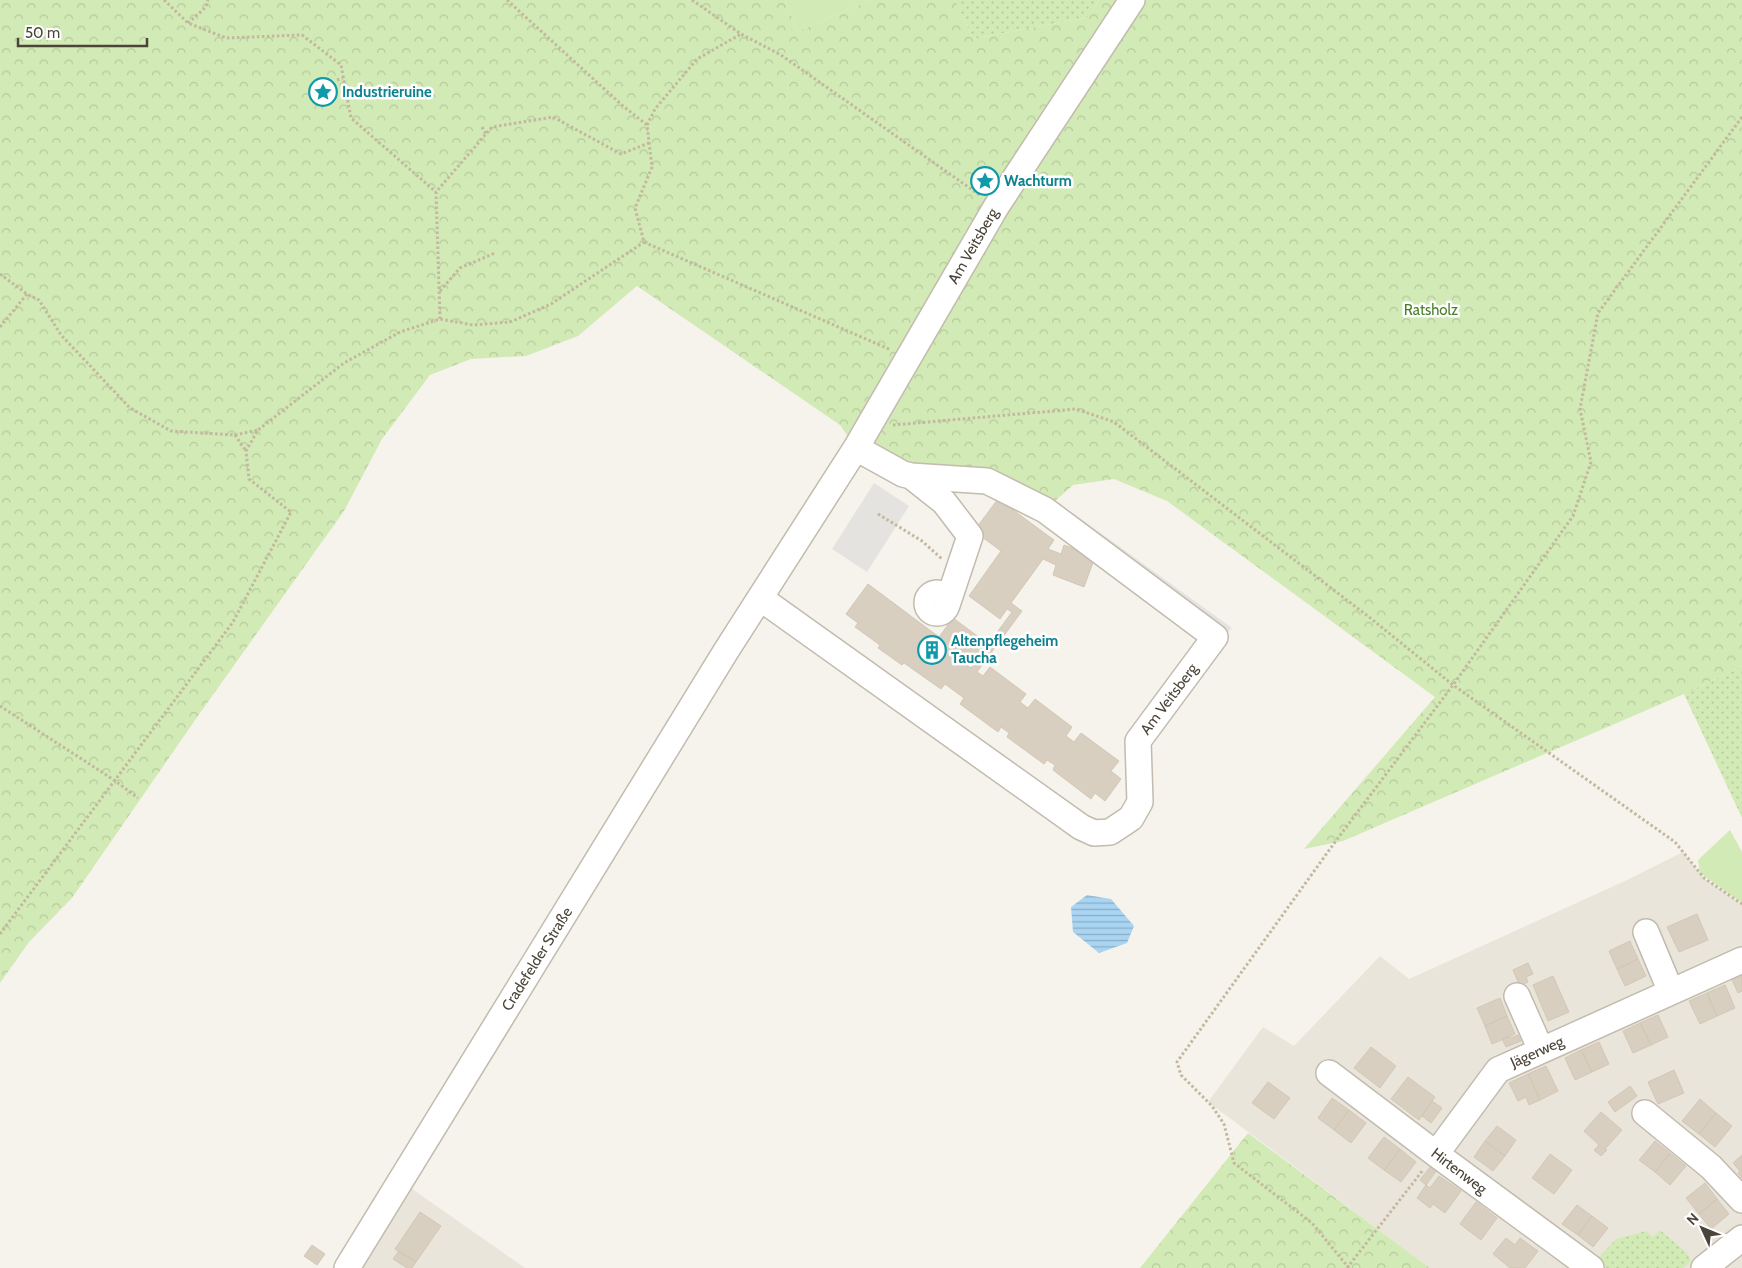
<svg xmlns="http://www.w3.org/2000/svg" width="1742" height="1268" viewBox="0 0 1742 1268" font-family="Cabin,sans-serif">
  <style>
    .residential { fill: #eae5da }
    .grass { fill: url(#grass-dots) }
    .forest { fill: url(#forest-crowns) }
    .green { fill: #d2eab5 }
    .parking { fill: #e5e3e0 }
    .water { fill: url(#water-rules) }
    .building { fill: #d8cfc1; stroke: #d3c7b4 }
    .lines { fill: none; stroke-linecap: round; stroke-linejoin: round }
    .minor-casing { stroke: #c2bbae; stroke-width: 28 }
    .path { stroke: #c4b79f; stroke-width: 3; stroke-dasharray: 2.5 2.5; stroke-linecap: butt }
    .minor { stroke: #fff; stroke-width: 25 }
    .labels { text-anchor: middle; dominant-baseline: central; stroke-width: 5; stroke-linejoin: round; paint-order: stroke }
    .culture-label { font-size: 15px; font-weight: bold; fill: #0d838f; stroke: #fff; text-anchor: start }
    .street-label { font-size: 15px; fill: #4b4439; stroke: #fff }
    .park-label { font-size: 15px; fill: #4a7f2a; stroke: #fff }
  </style>
  <defs>
    <pattern id="grass-dots" width="8" height="8" patternUnits="userSpaceOnUse" patternTransform="scale(1.25)"><rect width="8" height="8" fill="#d2eab5"/><path d="M2 2h.1M6 6h.1" fill="none" stroke="#b6ca9c" stroke-width="1.8" stroke-linecap="round"/></pattern>
    <pattern id="forest-crowns" width="20" height="18" patternUnits="userSpaceOnUse" patternTransform="scale(1.25)"><rect width="20" height="18" fill="#d2eab5"/><path d="M2 6a3 3 0 1 1 6 0M12 15a3 3 0 1 1 6 0" fill="none" stroke="#b6ca9c"/></pattern>
    <pattern id="water-rules" width="6" height="5" patternUnits="userSpaceOnUse" patternTransform="scale(1.25)"><rect width="6" height="5" fill="#a9d4f2"/><path d="M0 2.5h6" fill="none" stroke="#8caec5"/></pattern>
  </defs>
  <rect width="100%" height="100%" fill="#f6f3ec"/>
  <!-- residential -->
  <path class="residential" d="M1683,852L1704,878L1742,904V1268H1430L1208,1102L1263,1027L1294,1046L1380,956L1409,979L1625,881Z
    M397,1178L435,1205L525,1268H338Z"/>
  <!-- grass -->
  <path class="grass" d="M955,0H1099L1089,17L973,39Z
    M1742,666V818L1684,694Z
    M1660,1230L1687,1253L1691,1261L1683,1268H1600L1594,1263L1616,1239L1646,1231L1653,1237Z"/>
  <!-- forest -->
  <path class="forest" d="M0,0H785L798,31L871,0H955L973,39L1089,17L1099,0H1742V666L1684,694L1343,841L1304,849L1435,697L1167,501L1114,479L1073,485L1045,510L987,481L903,474L856,448L840,425L637,286L578,336L526,356L471,359L430,375L382,439L344,511L200,713L72,898L29,942L0,983Z
    M1248,1133L1430,1268H1140Z"/>
  <!-- green -->
  <path class="green" d="M785,0H871L798,31Z
    M1730,830L1742,852V903L1700,873L1698,860Z"/>
  <!-- parking -->
  <path class="parking" d="M874,483L909,506L867,572L832,549Z
    M1073,513L1232,628L1224,636L1068,521Z"/>
  <!-- water -->
  <path class="water" d="M1087,895L1111,899L1134,926L1127,943L1099,953L1073,932L1071,907Z"/>
  <!-- building -->
  <path class="building" d="M998,499L1054,540L1048,549L1061,554L1064,545L1095,557L1084,587L1053,575L1056,565L1043,559L1011,603L1022,611L977,672L983,676L990,667L1026,694L1020,702L1028,708L1035,699L1072,727L1066,736L1074,742L1081,733L1119,761L1111,771L1121,779L1105,801L1095,793L1091,799L1053,770L1055,765L1047,760L1044,764L1007,737L1009,733L1001,727L998,732L960,704L964,698L945,684L941,689L904,663L902,665L878,648L880,645L855,627L858,623L846,614L868,584L939,637L953,618L980,638L977,642L985,647L977,658L970,652L963,662L971,668L1012,612L1007,609L1000,619L969,596L1001,551L974,531Z
    M1697,914L1708,940L1679,952L1667,927Z
    M1630,941L1638,959L1617,969L1609,951Z
    M1638,959L1646,976L1625,986L1617,969Z
    M1528,963L1533,974L1526,977L1528,982L1520,986L1513,970Z
    M1742,975V991L1738,993L1732,980Z
    M1553,976L1569,1012L1548,1021L1533,985Z
    M1725,985L1735,1008L1717,1016L1707,993Z
    M1707,993L1717,1016L1700,1024L1689,1001Z
    M1500,998L1507,1016L1485,1026L1477,1008Z
    M1658,1015L1668,1037L1651,1045L1640,1023Z
    M1507,1016L1515,1034L1492,1044L1485,1026Z
    M1640,1023L1651,1045L1633,1053L1623,1031Z
    M1518,1035L1521,1041L1506,1047L1502,1039L1510,1036L1511,1038Z
    M1599,1042L1609,1064L1592,1072L1581,1050Z
    M1371,1047L1396,1066L1380,1088L1354,1068Z
    M1581,1050L1592,1072L1575,1080L1565,1058Z
    M1546,1066L1558,1091L1540,1100L1528,1074Z
    M1674,1070L1684,1093L1658,1104L1648,1082Z
    M1528,1074L1540,1100L1529,1105L1526,1097L1518,1101L1509,1083Z
    M1408,1077L1435,1097L1419,1120L1391,1099Z
    M1268,1082L1290,1098L1274,1119L1252,1103Z
    M1630,1086L1637,1096L1615,1112L1608,1102Z
    M1332,1098L1349,1110L1334,1130L1318,1118Z
    M1700,1099L1716,1113L1699,1134L1682,1121Z
    M1432,1101L1442,1108L1431,1123L1422,1116Z
    M1349,1110L1366,1123L1351,1143L1334,1130Z
    M1601,1112L1622,1130L1605,1149L1607,1150L1601,1156L1594,1150L1599,1145L1584,1131Z
    M1716,1113L1732,1126L1715,1147L1699,1134Z
    M1497,1126L1516,1140L1505,1156L1485,1141Z
    M1384,1137L1400,1149L1384,1170L1368,1158Z
    M1485,1141L1505,1156L1493,1171L1474,1157Z
    M1655,1141L1670,1153L1655,1172L1639,1160Z
    M1400,1149L1416,1162L1401,1182L1384,1170Z
    M1670,1153L1686,1166L1670,1185L1655,1172Z
    M1550,1154L1572,1170L1554,1194L1532,1178Z
    M1742,1155V1178L1738,1173L1740,1171L1733,1163Z
    M1431,1166L1437,1170L1426,1185L1420,1180Z
    M1439,1176L1461,1191L1445,1213L1433,1204L1430,1208L1417,1198L1426,1185L1430,1188Z
    M1705,1183L1717,1199L1699,1214L1686,1198Z
    M1717,1199L1729,1214L1711,1229L1699,1214Z
    M1476,1202L1497,1218L1481,1240L1460,1224Z
    M1577,1205L1592,1216L1578,1235L1562,1224Z
    M420,1212L441,1226L416,1262L395,1249Z
    M1592,1216L1608,1228L1593,1247L1578,1235Z
    M1506,1238L1515,1245L1520,1238L1538,1251L1525,1268H1510L1493,1254Z
    M312,1245L325,1254L317,1265L304,1256Z
    M399,1251L416,1262L412,1268H407L393,1259Z"/>
  <g class="lines">
    <defs>
      <path id="minor" d="M911,476L944,502L970,536L947,605
        M927 603a10 10 0 1 1 20 0a10 10 0 1 1-20 0Z
        M760,598L1081,827L1094,833L1110,832L1131,818L1140,802L1138,741L1215,637L1045,510L987,481L911,476L903,474L856,448
        M1646,932L1671,992
        M1517,996L1541,1050
        M1329,1073L1436,1154L1591,1268
        M1645,1113L1711,1167L1742,1200
        M1436,1154L1498,1070L1742,960
        M347,1268L726,651L856,448L996,207L1132,0
        M1704,1268L1742,1238"/>
    </defs>
    <!-- minor casing -->
    <use href="#minor" class="minor-casing"/>
    <!-- path -->
    <path class="path" d="M164,0L188,23L226,38L302,35L341,65L351,118L436,192
      M507,0L623,106L647,125L652,167L635,208L644,242
      M692,0L741,34L781,55L981,196
      M188,23L206,7L208,0
      M337,80L343,78
      M647,125L655,109L697,59L741,34
      M482,127L486,134
      M644,242L891,350
      M0,274L27,294L39,300L61,335L130,408L171,431L235,435L258,430
      M440,291L460,268L495,253
      M440,319L436,192L492,127L553,117L621,154L649,143
      M0,327L27,294
      M893,425L1076,409L1114,422L1369,617L1453,685L1675,842L1704,878L1742,904
      M235,435L246,451
      M878,514L922,541L942,559
      M0,706L114,780L138,798
      M0,934L233,622L291,512L249,479L246,451L258,430L344,363L400,332L440,319L473,325L510,322L551,304L644,242
      M1347,1268L1423,1170
      M1349,1268L1312,1223L1234,1163L1224,1124L1212,1106L1181,1075L1177,1062L1335,842L1453,685L1573,516L1591,462L1580,409L1598,313L1742,117"/>
    <!-- minor -->
    <use href="#minor" class="minor"/>
  </g>
  <!-- icons -->
  <defs>
    <symbol id="sight-ring" viewBox="-11 -11 22 22"><circle r="9.5" fill="#fff" stroke="#0f9aa8" stroke-width="1.5"/><path d="M0-6L1.8-2.2L6-1.7L2.9 1.2L3.7 5.4L0 3.3L-3.7 5.4L-2.9 1.2L-6-1.7L-1.8-2.2Z" fill="#0f9aa8"/></symbol>
    <symbol id="building-ring" viewBox="-11 -11 22 22"><circle r="9.5" fill="#fff" stroke="#0f9aa8" stroke-width="1.5"/><path d="M-4-6H4V6H1V3H-1V6H-4ZM-2.5-4.3h1.7v1.8h-1.7ZM.8-4.3h1.7v1.8H.8ZM-2.5-1h1.7V.8h-1.7ZM.8-1h1.7V.8H.8Z" fill="#0f9aa8"/></symbol>
  </defs>
  <g fill-rule="evenodd">
    <use href="#sight-ring" x="307" y="76" width="32" height="32"/>
    <use href="#sight-ring" x="969" y="165" width="32" height="32"/>
    <use href="#building-ring" x="916" y="634" width="32" height="32"/>
  </g>
  <g class="labels">
    <!-- culture labels -->
    <g class="culture-label">
      <text x="342" y="92">Industrieruine</text>
      <text x="1004" y="181">Wachturm</text>
      <text x="951" y="641">Altenpflegeheim<tspan x="951" dy="17">Taucha</tspan></text>
    </g>
    <!-- street labels -->
    <g class="street-label">
      <text transform="translate(973 246) rotate(-60)">Am Veitsberg</text>
      <text transform="translate(1169 699) rotate(-53)">Am Veitsberg</text>
      <text transform="translate(537 959) rotate(-58)">Cradefelder Straße</text>
      <text transform="translate(1537 1052) rotate(-24)">Jägerweg</text>
      <text transform="translate(1459 1171) rotate(37)">Hirtenweg</text>
    </g>
    <!-- park labels -->
    <g class="park-label">
      <text x="1431" y="310">Ratsholz</text>
    </g>
  </g>
  <!-- north arrow -->
  <g transform="translate(1702 1228) rotate(314)" stroke="#ffffff" stroke-width="4" paint-order="stroke">
  <path d="M0-4L9 19L0 12L-9 19Z" fill="#4b4439"/>
  <text y="-8" font-size="14" font-weight="bold" text-anchor="middle" fill="#4b4439">N</text>
  </g>
  <!-- scale -->
  <path d="M18 38v8h129v-8" fill="none" stroke="#4b4439" stroke-width="2.5"/>
  <text x="25" y="38" font-size="15" fill="#4b4439" stroke="#ffffff" stroke-width="4" paint-order="stroke">50 m</text>
</svg>
